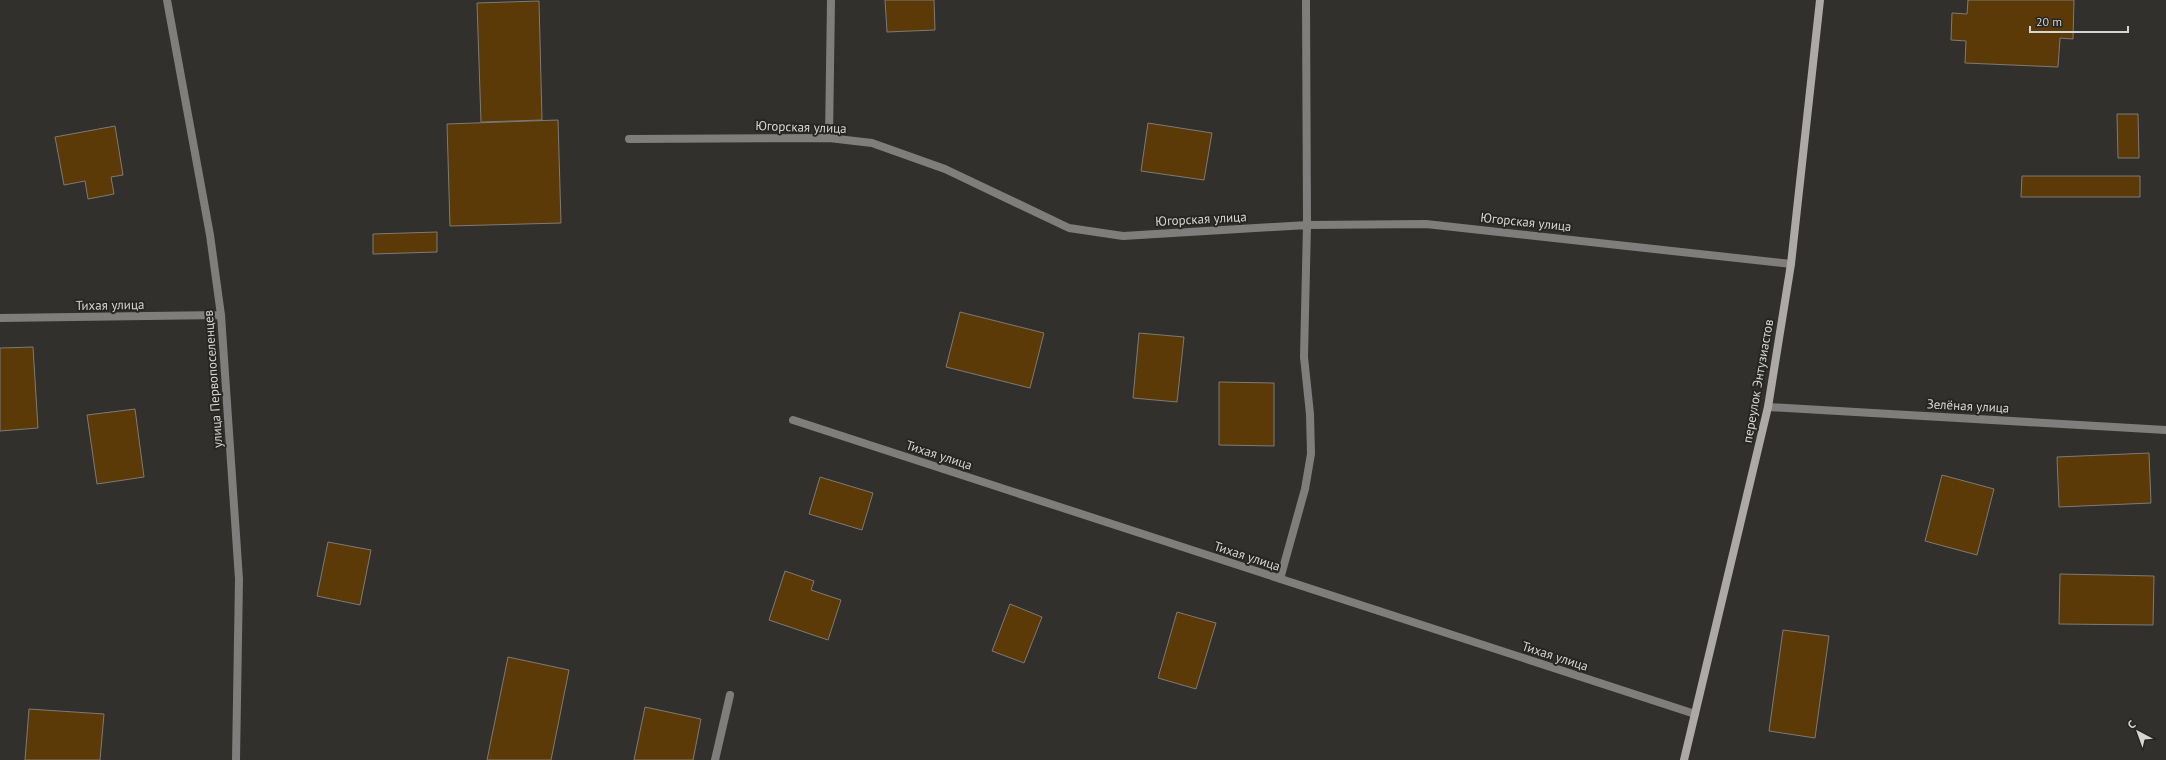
<svg xmlns="http://www.w3.org/2000/svg" width="2166" height="760" viewBox="0 0 2166 760" font-family="'PT Sans',sans-serif">
  <style>
    .building { fill: #5c3a07; stroke: #7d7a76 }
    .lines { fill: none; stroke-linecap: round; stroke-linejoin: round }
    .service { stroke: #807d7d; stroke-width: 8 }
    .minor { stroke: #807d7d; stroke-width: 8 }
    .secondary { stroke: #ada9a8; stroke-width: 8 }
    .labels { text-anchor: middle; dominant-baseline: central; stroke-width: 4; stroke-linejoin: round; paint-order: stroke }
    .street-label { font-size: 13px; fill: #d5d5d2; stroke: #272623 }
  </style>
  <rect width="100%" height="100%" fill="#31302c"/>
  <!-- building -->
  <path class="building" d="M885,0H934L935,30L887,32Z
    M1968,0H2074L2073,39L2060,38L2058,67L1965,63L1966,41L1951,40L1952,13L1967,14Z
    M539,1L542,120L481,122L477,3Z
    M2117,114H2138L2139,158H2118Z
    M558,120L561,223L450,226L447,124Z
    M1148,123L1212,133L1204,180L1141,171Z
    M115,126L123,175L111,177L114,194L88,199L85,181L64,185L55,137Z
    M2022,176H2140V197H2021Z
    M437,232V252L373,254V234Z
    M960,312L1044,333L1030,388L946,367Z
    M1139,333L1184,337L1177,402L1133,398Z
    M33,347L38,428L0,431V348Z
    M1219,382L1274,383V446L1219,445Z
    M135,409L144,477L97,484L87,415Z
    M2149,453L2151,503L2059,507L2057,457Z
    M1942,475L1994,489L1977,555L1925,541Z
    M820,477L873,493L862,530L809,514Z
    M328,542L371,550L360,605L317,596Z
    M785,571L814,581L811,590L841,600L828,640L769,620Z
    M2060,574L2154,576L2153,625L2059,624Z
    M1010,604L1042,617L1024,663L992,651Z
    M1177,612L1216,623L1196,689L1158,678Z
    M1783,630L1829,636L1815,738L1769,731Z
    M508,657L569,670L551,760H487Z
    M645,707L701,719L693,760H634Z
    M29,709L104,714L100,760H25Z"/>
  <g class="lines">
    <!-- service -->
    <path class="service" d="M829,138L831,0
      M715,760L730,695"/>
    <!-- minor -->
    <path class="minor" d="M167,0L210,235L221,315L239,579L236,760
      M629,139L829,138L872,143L945,169L1069,228L1123,236L1307,225L1426,224L1791,264
      M0,318L221,315
      M1768,407L2166,430
      M793,420L1695,714
      M1280,579L1305,489L1311,454L1310,414L1304,357L1307,225L1306,0"/>
    <!-- secondary -->
    <path class="secondary" d="M1684,760L1768,407L1791,264L1820,0"/>
  </g>
  <g class="labels">
    <!-- street labels -->
    <g class="street-label">
      <text transform="translate(801 127) rotate(2)">Югорская улица</text>
      <text transform="translate(1201 219) rotate(-3)">Югорская улица</text>
      <text transform="translate(1526 222) rotate(6)">Югорская улица</text>
      <text transform="translate(110 305) rotate(-1)">Тихая улица</text>
      <text transform="translate(213 379) rotate(-94)">улица Первопоселенцев</text>
      <text transform="translate(1758 381) rotate(-80)">переулок Энтузиастов</text>
      <text transform="translate(1968 406) rotate(3)">Зелёная улица</text>
      <text transform="translate(939 455) rotate(18)">Тихая улица</text>
      <text transform="translate(1247 556) rotate(18)">Тихая улица</text>
      <text transform="translate(1555 656) rotate(18)">Тихая улица</text>
    </g>
  </g>
  <!-- north arrow -->
  <g transform="translate(2138 732) rotate(319)" stroke="#272623" stroke-width="3" paint-order="stroke">
  <path d="M0-3L7 15L0 10L-7 15Z" fill="#d5d5d2"/>
  <text y="-6" font-size="11" font-weight="bold" text-anchor="middle" fill="#d5d5d2">С</text>
  </g>
  <!-- scale -->
  <path d="M2030 26v6h98v-6" fill="none" stroke="#d5d5d2" stroke-width="2"/>
  <text x="2036" y="26" font-size="12" fill="#d5d5d2" stroke="#272623" stroke-width="3" paint-order="stroke">20 m</text>
</svg>
